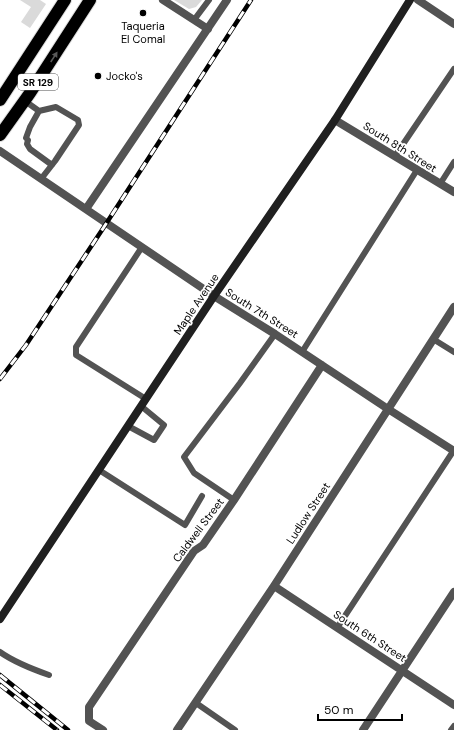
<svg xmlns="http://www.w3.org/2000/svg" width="454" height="730" viewBox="0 0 454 730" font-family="'DM Sans',sans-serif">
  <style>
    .green { fill: #dadada }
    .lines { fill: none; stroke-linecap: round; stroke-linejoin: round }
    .highway-casing { stroke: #dbdbdb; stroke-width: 14 }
    .lane { stroke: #535353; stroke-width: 6 }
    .street { stroke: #535353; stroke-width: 8 }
    .secondary { stroke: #202020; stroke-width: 8 }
    .highway { stroke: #000; stroke-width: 12 }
    .rail-casing { stroke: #000; stroke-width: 4.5 }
    .rail { stroke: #fff; stroke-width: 3; stroke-dasharray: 9; stroke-linecap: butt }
    .oneway { fill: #595959 }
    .poi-dot { fill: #000; stroke: #fff; stroke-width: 1.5 }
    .labels { text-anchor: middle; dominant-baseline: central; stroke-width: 3.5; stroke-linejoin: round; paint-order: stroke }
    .shield { fill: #fff; stroke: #4c4c4c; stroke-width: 1 }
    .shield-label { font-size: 10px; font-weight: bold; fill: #000 }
    .poi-label { font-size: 11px; fill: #000; stroke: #fff }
    .street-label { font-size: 11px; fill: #000; stroke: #fff }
  </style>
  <rect width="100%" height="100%" fill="#fff"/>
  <!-- green -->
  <path class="green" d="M20,0H40L46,4L30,28L21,22L31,7Z
    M174,0H202L196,7L189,9Z"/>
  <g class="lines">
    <defs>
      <path id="highway" d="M0,100L65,0
        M0,135L30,93L90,0"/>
    </defs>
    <!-- highway casing -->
    <use href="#highway" class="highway-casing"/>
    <!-- lane -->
    <path class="lane" d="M194,20L209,0
      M25,101L39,111L56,107L78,120L79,125L55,161L41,179
      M39,111L30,127L26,138L28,140L27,144L30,149L52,165
      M395,156L454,69
      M440,184L454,162
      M142,247L76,347V355L146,399
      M433,339L454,352
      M302,352L417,170
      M128,426L154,440L164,425L141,406
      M99,470L185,525L202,496
      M234,500L194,473L184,457L240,383L275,334
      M337,628L454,450
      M0,652C14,662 32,669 49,675
      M196,703L235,730
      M451,730L454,726"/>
    <!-- street -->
    <path class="street" d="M163,0L208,29
      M418,0L454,24
      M335,120L454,192
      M0,151L214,296L275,334L388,409L454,451
      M86,209L227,0
      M274,586L454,705
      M103,730L89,721V707L194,551L203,545L234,500L322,365
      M177,730L274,586L454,307
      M363,730L454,592"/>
    <!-- secondary -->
    <path class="secondary" d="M0,619L214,296L335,120L410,0"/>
    <!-- highway -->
    <use href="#highway" class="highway"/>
    <defs>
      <path id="rail" d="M0,379L26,345L102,230L251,0
        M0,675L68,730
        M0,685L57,730"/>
    </defs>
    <!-- rail casing -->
    <use href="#rail" class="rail-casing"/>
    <!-- rail -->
    <use href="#rail" class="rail"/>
  </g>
  <!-- one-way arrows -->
  <defs><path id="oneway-solid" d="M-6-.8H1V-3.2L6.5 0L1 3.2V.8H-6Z"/></defs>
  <use class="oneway" href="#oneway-solid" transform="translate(54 57) rotate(-57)"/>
  <!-- markers -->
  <g class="poi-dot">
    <circle cx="143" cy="13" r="4"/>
    <circle cx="98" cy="76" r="4"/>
  </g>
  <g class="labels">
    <!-- shield labels -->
    <rect class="shield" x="18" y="74" width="40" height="16" rx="3"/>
    <g class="shield-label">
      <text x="38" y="82">SR 129</text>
    </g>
    <!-- poi labels -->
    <g class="poi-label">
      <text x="143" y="26">Taqueria<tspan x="143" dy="13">El Comal</tspan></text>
      <text x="106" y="76" text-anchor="start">Jocko's</text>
    </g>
    <!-- street labels -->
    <g class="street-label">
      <text transform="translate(400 147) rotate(32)">South 8th Street</text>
      <text transform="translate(196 304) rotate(-56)">Maple Avenue</text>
      <text transform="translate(262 313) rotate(32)">South 7th Street</text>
      <text transform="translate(308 513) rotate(-57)">Ludlow Street</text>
      <text transform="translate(198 530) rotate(-53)">Caldwell Street</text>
      <text transform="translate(370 636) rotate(33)">South 6th Street</text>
    </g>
  </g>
  <!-- scale -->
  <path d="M318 714v6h84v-6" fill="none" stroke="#000000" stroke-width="2"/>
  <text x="324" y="714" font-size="12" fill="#000000" stroke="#ffffff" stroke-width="3" paint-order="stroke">50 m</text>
</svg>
